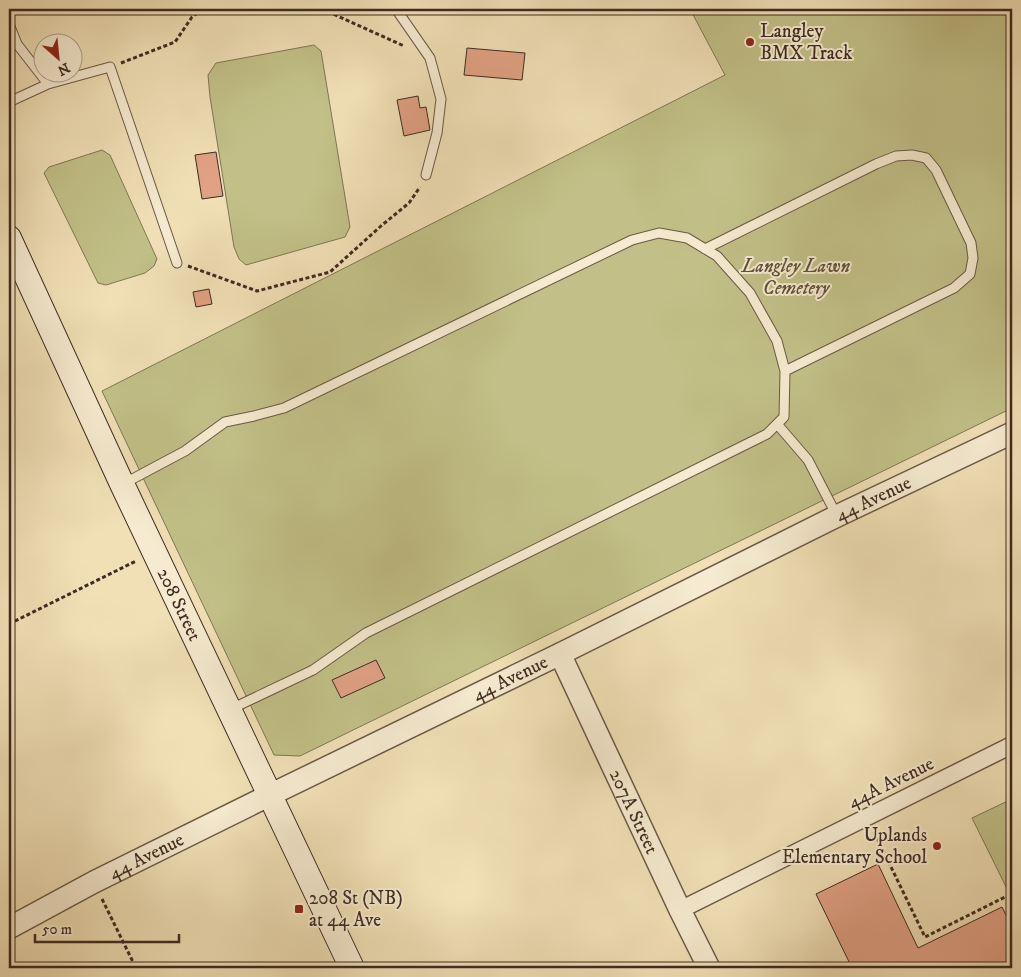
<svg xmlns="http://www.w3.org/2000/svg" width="1021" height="977" viewBox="0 0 1021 977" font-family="'IM FELL DW Pica',serif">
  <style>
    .green { fill: #c2c088; stroke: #807654 }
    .building { fill: #e1a184; stroke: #3e2b21 }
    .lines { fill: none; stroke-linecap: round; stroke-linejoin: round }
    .service-casing { stroke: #6b5846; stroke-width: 11 }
    .minor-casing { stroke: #6b5846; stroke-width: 19 }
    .tertiary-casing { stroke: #6b5846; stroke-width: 24 }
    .secondary-casing { stroke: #3e2b21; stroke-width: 26 }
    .path { stroke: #3e2b21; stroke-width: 3; stroke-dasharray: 4 2.5; stroke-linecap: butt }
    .service { stroke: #f6ebd0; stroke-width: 9 }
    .minor { stroke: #f6ebd0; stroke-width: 16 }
    .tertiary { stroke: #f6ebd0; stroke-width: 21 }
    .secondary { stroke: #f6ebd0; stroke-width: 24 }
    .poi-dot { fill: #8f2418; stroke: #f6ebd0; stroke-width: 2 }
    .labels { text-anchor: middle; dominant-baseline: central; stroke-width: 4; stroke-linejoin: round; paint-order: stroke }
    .poi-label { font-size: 19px; fill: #3e2b21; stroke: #f6ebd0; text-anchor: start }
    .park-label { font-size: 19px; font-style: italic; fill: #5f503b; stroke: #f6ebd0 }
    .street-label { font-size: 19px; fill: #3e2b21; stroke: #f6ebd0 }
  </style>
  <rect width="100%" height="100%" fill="#f1e0b6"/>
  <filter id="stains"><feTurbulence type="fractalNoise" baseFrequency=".004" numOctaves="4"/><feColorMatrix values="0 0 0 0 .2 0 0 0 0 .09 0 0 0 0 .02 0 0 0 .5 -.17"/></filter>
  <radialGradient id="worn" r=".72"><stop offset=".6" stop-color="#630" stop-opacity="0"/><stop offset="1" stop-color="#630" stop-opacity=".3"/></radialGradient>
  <!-- green -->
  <path class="green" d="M690,9H1012V408L300,756L274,755L102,391L725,75Z
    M314,45L321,51L350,227L345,237L246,265L239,259L234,247L210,97L208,75L216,63Z
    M102,150L110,155L157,259L154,266L145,273L106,285L98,283L44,173L49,167Z
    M1012,799V899L972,818Z"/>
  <!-- building -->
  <path class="building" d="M467,48L525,53L522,80L464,75Z
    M418,96L420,108L426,107L430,130L404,136L397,100Z
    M216,152L223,196L202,199L195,155Z
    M209,289L212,304L196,307L193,292Z
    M376,660L385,678L341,698L332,680Z
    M878,864L918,948L1002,907L1012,927V968H852L816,894Z"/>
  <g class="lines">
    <defs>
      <path id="service" d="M396,9L430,58L441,99L437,133L426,175
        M9,24L17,44L48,84
        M9,102L48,84L110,67L177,263
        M705,249L876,164L896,156L912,155L926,158L936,170L971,243L973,258L970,274L954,288L785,371
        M777,424L808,460L837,516
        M123,484L185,451L225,422L254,416L284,408L632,240L659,233L687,238L717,256L750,293L777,341L785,371L784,417L767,434L366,633L313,670L231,709"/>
      <path id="minor" d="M680,910L1012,745"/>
      <g id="tertiary">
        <path id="s1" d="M560,654L680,910L709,968"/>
        <path id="s2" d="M9,928L94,882L270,795L560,654L837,516L1012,433"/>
      </g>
      <g id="secondary">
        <path id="s3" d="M9,238L122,484L352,968"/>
      </g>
    </defs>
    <!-- service casing -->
    <use href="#service" class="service-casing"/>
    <!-- minor casing -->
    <use href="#minor" class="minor-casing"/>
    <!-- tertiary casing -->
    <use href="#tertiary" class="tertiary-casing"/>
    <!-- secondary casing -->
    <use href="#secondary" class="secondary-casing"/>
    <!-- path -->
    <path class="path" d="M322,9L404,46
      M121,63L175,42L192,17L203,9
      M188,266L257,291L330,272L381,226L409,203L420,187
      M9,624L136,561
      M874,832L925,937L1007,896L1012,906
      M102,899L136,968"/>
    <!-- service -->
    <use href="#service" class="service"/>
    <!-- minor -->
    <use href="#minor" class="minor"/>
    <!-- tertiary -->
    <use href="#tertiary" class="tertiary"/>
    <!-- secondary -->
    <use href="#secondary" class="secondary"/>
  </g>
  <!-- markers -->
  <g class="poi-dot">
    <circle cx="750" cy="42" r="5"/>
    <circle cx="937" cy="846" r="5"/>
    <rect x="294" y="904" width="10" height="10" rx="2.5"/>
  </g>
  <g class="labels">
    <!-- poi labels -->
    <g class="poi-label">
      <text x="760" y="31">Langley<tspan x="760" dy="22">BMX Track</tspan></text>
      <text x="927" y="835" text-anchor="end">Uplands<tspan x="927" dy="22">Elementary School</tspan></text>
      <text x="309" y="898">208 St (NB)<tspan x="309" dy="22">at 44 Ave</tspan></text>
    </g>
    <!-- park labels -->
    <g class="park-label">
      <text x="796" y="266">Langley Lawn<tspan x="796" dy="22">Cemetery</tspan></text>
    </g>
    <!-- street labels -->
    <g class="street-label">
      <text stroke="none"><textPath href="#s2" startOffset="965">44 Avenue</textPath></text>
      <text stroke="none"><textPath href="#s3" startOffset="404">208 Street</textPath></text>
      <text stroke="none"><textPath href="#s2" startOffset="560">44 Avenue</textPath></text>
      <text transform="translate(891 783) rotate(-26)">44A Avenue</text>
      <text stroke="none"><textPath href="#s1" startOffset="174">207A Street</textPath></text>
      <text stroke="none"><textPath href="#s2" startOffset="155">44 Avenue</textPath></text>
    </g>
  </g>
  <!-- margin -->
  <rect width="1021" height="977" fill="none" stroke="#f1e0b6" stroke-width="30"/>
  <rect x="10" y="10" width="1001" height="957" fill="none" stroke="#3e2b21" stroke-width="2.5"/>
  <rect x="15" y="15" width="991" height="947" fill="none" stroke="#3e2b21"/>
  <!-- north arrow -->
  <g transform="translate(58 58) rotate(153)"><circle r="24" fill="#f6ebd0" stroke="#ac9e8a"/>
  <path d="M0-4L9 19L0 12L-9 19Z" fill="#8f2418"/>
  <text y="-8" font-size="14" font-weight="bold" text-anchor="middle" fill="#3e2b21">N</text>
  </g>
  <!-- scale -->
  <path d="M35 934v8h144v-8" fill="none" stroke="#3e2b21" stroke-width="2.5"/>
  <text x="42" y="934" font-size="15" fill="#3e2b21" stroke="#f6ebd0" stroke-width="4" paint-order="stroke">50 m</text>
  <rect width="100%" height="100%" filter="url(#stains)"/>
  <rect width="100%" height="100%" fill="url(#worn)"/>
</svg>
